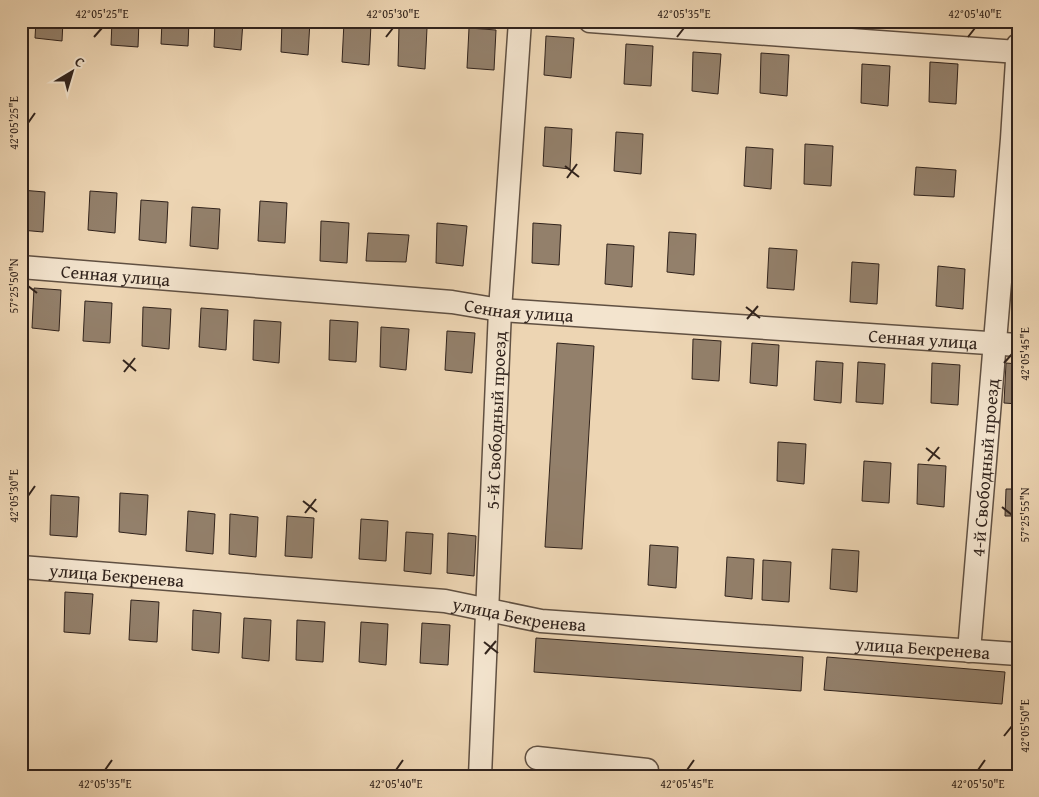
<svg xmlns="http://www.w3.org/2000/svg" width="1039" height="797" viewBox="0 0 1039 797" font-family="'Gentium Book Plus',serif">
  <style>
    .building { fill: #93806b; stroke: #31231c }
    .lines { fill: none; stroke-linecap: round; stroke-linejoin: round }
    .minor-casing { stroke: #605042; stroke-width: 25 }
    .minor { stroke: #f3e4ce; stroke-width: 22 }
    .ticks { fill: none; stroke: #31231c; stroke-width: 2 }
    .labels { text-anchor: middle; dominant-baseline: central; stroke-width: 4; stroke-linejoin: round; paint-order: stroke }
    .street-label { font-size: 18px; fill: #31231c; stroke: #f3e4ce }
    .neatline { fill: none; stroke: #31231c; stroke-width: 2 }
    .ticks-label { font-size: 12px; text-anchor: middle; fill: #31231c }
  </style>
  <rect width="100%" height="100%" fill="#edd5b3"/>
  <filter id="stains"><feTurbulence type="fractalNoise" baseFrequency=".004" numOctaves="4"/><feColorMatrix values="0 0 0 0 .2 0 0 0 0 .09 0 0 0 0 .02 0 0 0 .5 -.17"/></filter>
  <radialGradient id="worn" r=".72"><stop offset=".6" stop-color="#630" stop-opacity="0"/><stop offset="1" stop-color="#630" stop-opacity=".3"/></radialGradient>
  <!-- building -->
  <path class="building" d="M36,21H63L62,41L35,38Z
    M112,21H139L138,47L111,45Z
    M162,21H189L188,46L161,44Z
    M215,21H243L241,50L214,47Z
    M282,21H310L308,55L281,52Z
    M849,21H876L875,27L848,24Z
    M916,21H943V27L916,24Z
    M344,22L371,24L369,65L342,62Z
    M399,26L427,28L425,69L398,66Z
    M469,28L496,30L494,70L467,68Z
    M546,36L574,38L571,78L544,75Z
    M626,44L653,46L651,86L624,84Z
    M693,52L721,54L718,94L692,91Z
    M761,53L789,55L787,96L760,93Z
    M930,62L958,64L956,104L929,102Z
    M862,64L890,66L888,106L861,103Z
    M545,127L572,129L570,169L543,166Z
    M616,132L643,134L641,174L614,171Z
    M805,144L833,146L831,186L804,184Z
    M746,147L773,149L771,189L744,186Z
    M916,167L956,170L954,197L914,195Z
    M21,190L45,192L43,232L21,230Z
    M90,191L117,193L115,233L88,230Z
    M141,200L168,202L166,243L139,240Z
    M260,201L287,203L285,243L258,241Z
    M192,207L220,209L218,249L190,246Z
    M321,221L349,223L347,263L320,261Z
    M437,223L467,226L463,266L436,263Z
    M533,223L561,225L559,265L532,263Z
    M669,232L696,234L694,275L667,272Z
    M368,233L409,235L406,262L366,261Z
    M607,244L634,246L632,287L605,284Z
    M769,248L797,250L794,290L767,288Z
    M852,262L879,264L877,304L850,302Z
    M938,266L965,269L963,309L936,306Z
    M34,288L61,290L59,331L32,328Z
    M85,301L112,303L110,343L83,341Z
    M143,307L171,309L169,349L142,346Z
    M201,308L228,310L226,350L199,347Z
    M254,320L281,322L279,363L253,360Z
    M330,320L358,322L356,362L329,360Z
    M381,327L409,329L406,370L380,367Z
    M447,331L475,333L472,373L445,370Z
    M693,339L721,341L719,381L692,379Z
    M557,343L594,346L582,549L545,547Z
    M752,343L779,345L777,386L750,383Z
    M816,361L843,363L841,403L814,400Z
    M858,362L885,364L883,404L856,402Z
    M932,363L960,365L958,405L931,403Z
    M1006,363L1018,364V404L1004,403Z
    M778,442L806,444L804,484L777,481Z
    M864,461L891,463L889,503L862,501Z
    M918,464L946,466L944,507L917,504Z
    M1006,489H1018V516H1005Z
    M120,493L148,495L146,535L119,532Z
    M51,495L79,497L77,537L50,535Z
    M188,511L215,514L213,554L186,551Z
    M230,514L258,517L256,557L229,554Z
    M287,516L314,518L312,558L285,556Z
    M361,519L388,521L386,561L359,559Z
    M406,532L433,534L431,574L404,571Z
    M448,533L476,536L474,576L447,573Z
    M650,545L678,547L676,588L648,585Z
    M832,549L859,551L857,592L830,589Z
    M727,557L754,559L752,599L725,596Z
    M763,560L791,562L789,602L762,600Z
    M65,592L93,594L90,634L64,632Z
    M131,600L159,602L157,642L129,640Z
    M193,610L221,613L219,653L192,650Z
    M244,618L271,620L269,661L242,658Z
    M297,620L325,622L323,662L296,660Z
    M361,622L388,624L386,665L359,662Z
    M422,623L450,625L448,665L420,663Z
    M536,638L803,657L801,691L534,672Z
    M827,657L1005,672L1002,704L824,690Z"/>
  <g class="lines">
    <defs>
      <g id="minor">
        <path d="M590,21L1018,52"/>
        <path id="s1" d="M21,267L452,302L500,310L1018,345"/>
        <path id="s2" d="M21,567L445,601L541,621L1018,654"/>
        <path id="s3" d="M969,651L1012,139L1018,45"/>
        <path d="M537,758L647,770V776"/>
        <path id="s4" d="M480,776L500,310L520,21"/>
      </g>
    </defs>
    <!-- minor casing -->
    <use href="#minor" class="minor-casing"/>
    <!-- minor -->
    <use href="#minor" class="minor"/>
  </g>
  <!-- ticks -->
  <path class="ticks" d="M94,37L102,28M386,37L393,28M677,37L684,28M968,37L975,28M28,123L35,113M565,166L579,177M567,178L577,164M28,286L37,293M746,307L760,318M747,319L758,306M123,360L136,371M1004,363L1012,354M124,372L135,358M926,448L940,459M928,461L939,447M28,496L35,486M303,501L317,512M1002,507L1012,515M305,513L316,499M484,642L498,653M485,654L496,641M1004,736L1012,726M105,770L112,760M396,770L403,760M687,770L694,760M978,770L985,760"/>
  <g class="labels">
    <!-- street labels -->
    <g class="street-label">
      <text stroke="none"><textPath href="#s1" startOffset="95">Сенная улица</textPath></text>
      <text stroke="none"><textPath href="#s1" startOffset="500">Сенная улица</textPath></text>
      <text stroke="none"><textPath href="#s1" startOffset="905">Сенная улица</textPath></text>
      <text stroke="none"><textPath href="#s4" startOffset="356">5-й Свободный проезд</textPath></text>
      <text stroke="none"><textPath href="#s3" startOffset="184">4-й Свободный проезд</textPath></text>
      <text stroke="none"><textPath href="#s2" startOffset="96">улица Бекренева</textPath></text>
      <text stroke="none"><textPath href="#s2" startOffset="501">улица Бекренева</textPath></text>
      <text stroke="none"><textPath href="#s2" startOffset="906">улица Бекренева</textPath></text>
    </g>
  </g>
  <!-- margin -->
  <rect width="1039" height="797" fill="none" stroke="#edd5b3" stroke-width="55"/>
  <!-- north arrow -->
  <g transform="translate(72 72) rotate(38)" stroke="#f3e4ce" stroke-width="4" paint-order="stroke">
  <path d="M0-4L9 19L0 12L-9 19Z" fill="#31231c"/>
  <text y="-8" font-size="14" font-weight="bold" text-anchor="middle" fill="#31231c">С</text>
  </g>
  <rect x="28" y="28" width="984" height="742" class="neatline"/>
  <g class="ticks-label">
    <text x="102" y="18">42°05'25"E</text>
    <text x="393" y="18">42°05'30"E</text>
    <text x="684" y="18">42°05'35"E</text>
    <text x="975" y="18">42°05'40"E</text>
    <text transform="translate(14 123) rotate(-90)" y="4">42°05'25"E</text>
    <text transform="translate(14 286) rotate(-90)" y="4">57°25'50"N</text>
    <text transform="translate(1025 354) rotate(-90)" y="4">42°05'45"E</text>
    <text transform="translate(14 496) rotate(-90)" y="4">42°05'30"E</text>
    <text transform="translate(1025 515) rotate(-90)" y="4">57°25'55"N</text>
    <text transform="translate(1025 726) rotate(-90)" y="4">42°05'50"E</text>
    <text x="105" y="788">42°05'35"E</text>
    <text x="396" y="788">42°05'40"E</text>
    <text x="687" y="788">42°05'45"E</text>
    <text x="978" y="788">42°05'50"E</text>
  </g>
  <rect width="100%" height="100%" filter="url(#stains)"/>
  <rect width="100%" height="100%" fill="url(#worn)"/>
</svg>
